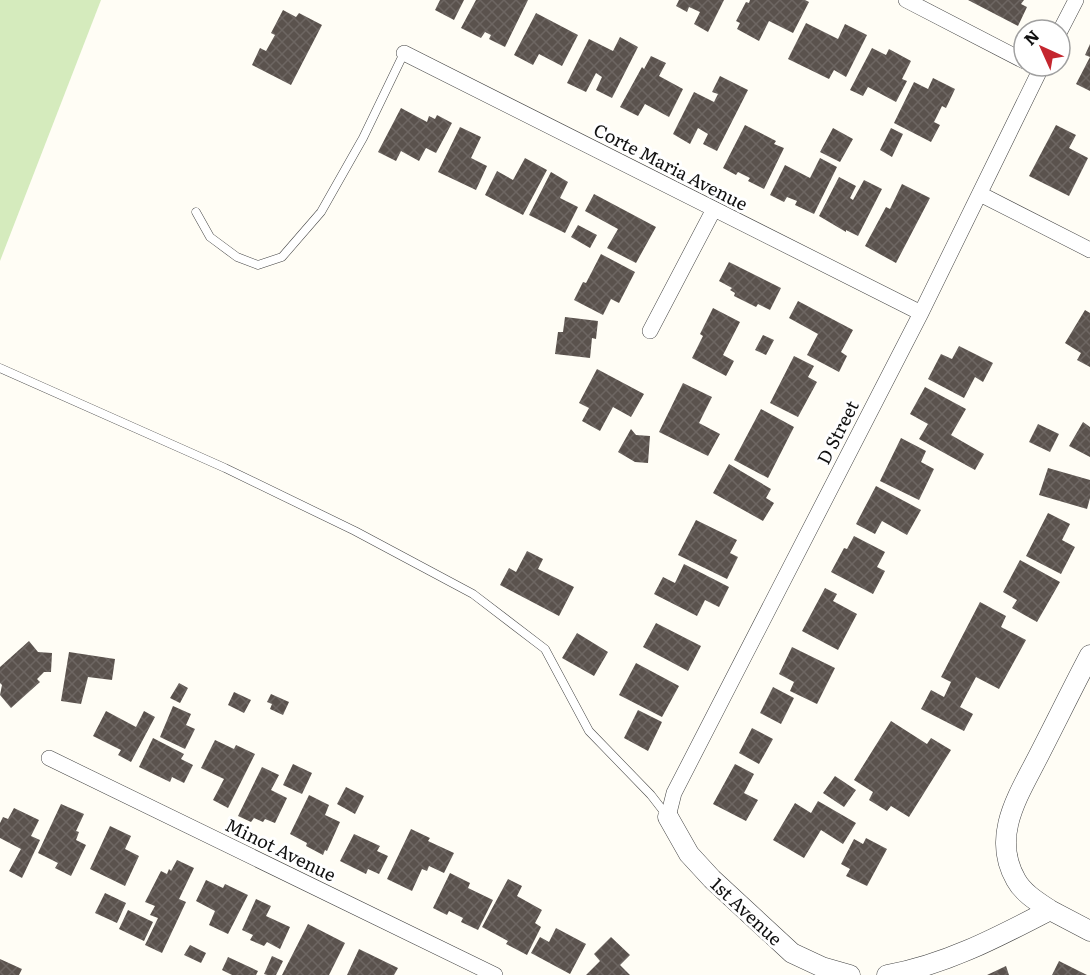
<svg xmlns="http://www.w3.org/2000/svg" width="1090" height="975" viewBox="0 0 1090 975" font-family="Literata,serif">
  <style>
    .grass { fill: #d5ebbd }
    .building { fill: url(#building-cross-hatch) }
    .lines { fill: none; stroke-linecap: round; stroke-linejoin: round }
    .service-casing { stroke: #444; stroke-width: 9 }
    .minor-casing { stroke: #444; stroke-width: 16 }
    .tertiary-casing { stroke: #444; stroke-width: 21 }
    .service { stroke: #fff; stroke-width: 8 }
    .minor { stroke: #fff; stroke-width: 15 }
    .tertiary { stroke: #fff; stroke-width: 20 }
    .labels { text-anchor: middle; dominant-baseline: central; stroke-width: 6; stroke-linejoin: round; paint-order: stroke }
    .street-label { font-size: 18px; fill: #111; stroke: #fff }
  </style>
  <defs>
    <pattern id="building-cross-hatch" width="8" height="8" patternUnits="userSpaceOnUse" patternTransform="scale(1.5)"><rect width="8" height="8" fill="#5a524d"/><path d="M0 0l8 8M0 8l8-8" fill="none" stroke="#6d6662"/></pattern>
  </defs>
  <rect width="100%" height="100%" fill="#fffdf5"/>
  <!-- grass -->
  <path class="grass" d="M0,0H101L0,261Z"/>
  <!-- building -->
  <path class="building" d="M440,0H464L454,20L435,10Z
    M476,0H528L505,47L489,39L491,35L485,32L481,38L461,28Z
    M679,0H724L708,32L694,24L700,12L689,7L687,12L676,6Z
    M750,0H805L809,2L793,33L769,21L759,41L737,29L740,23L736,21L746,2L749,3Z
    M968,0H1024L1021,4L1027,7L1018,26Z
    M283,10L296,17L299,13L322,25L291,85L252,65L260,48L266,51L275,35L271,33Z
    M536,13L578,35L562,66L539,54L533,65L514,55Z
    M806,23L838,39L845,24L867,35L846,77L834,70L829,79L788,59Z
    M620,37L638,47L612,98L596,90L602,77L596,73L586,92L567,83L589,39L613,51Z
    M1090,44V91L1076,84L1090,57L1085,55Z
    M872,48L886,55L889,49L911,61L902,79L907,81L896,102L868,87L863,96L850,90Z
    M651,56L666,63L659,76L683,89L669,117L645,104L638,116L620,107L642,67L644,69Z
    M720,76L748,90L717,151L703,144L708,134L698,128L690,144L673,134L694,92L714,102L718,94L712,92Z
    M933,78L955,89L946,108L942,106L934,122L940,125L931,142L894,123L914,82L928,89Z
    M401,108L427,122L429,116L435,119L437,115L452,123L436,153L426,148L419,161L401,151L396,161L378,152Z
    M745,125L776,141L774,144L784,148L764,189L748,181L750,178L738,172L736,175L723,168Z
    M1056,125L1076,135L1069,148L1088,158L1069,196L1029,176Z
    M460,127L481,137L471,158L487,166L476,190L438,172Z
    M833,128L853,139L840,162L820,152Z
    M891,128L903,134L892,157L880,150Z
    M525,158L547,170L523,215L485,195L497,171L513,180Z
    M820,158L837,167L814,214L795,205L797,201L787,197L784,202L770,195L785,165L810,178Z
    M551,172L568,182L560,198L578,207L565,233L529,215Z
    M839,177L856,186L850,198L853,200L864,180L882,189L858,236L846,230V232L819,216Z
    M902,184L930,198L896,263L865,246L886,207L890,209Z
    M594,194L656,227L636,263L607,248L618,229L585,211Z
    M578,225L597,235L590,248L571,237Z
    M601,254L635,272L619,303L611,299L603,315L574,300L583,282L586,283Z
    M729,262L781,288L770,310L758,304L756,307L734,296L735,293L730,290L732,288L719,281Z
    M798,301L853,330L841,352L847,356L839,372L807,355L818,334L789,318Z
    M713,308L740,322L723,355L734,361L726,376L692,358L703,336L700,334Z
    M1085,310L1090,313V367L1077,360L1081,353L1065,343Z
    M565,317L598,321L596,339L592,338L590,358L555,354L558,332H563Z
    M763,335L774,340L766,355L755,350Z
    M959,346L993,363L983,382L975,377L964,398L928,379L941,354L952,359Z
    M794,356L814,366L808,377L817,382L798,417L770,403Z
    M597,369L644,394L631,417L613,407L600,431L582,421L589,408L579,403Z
    M683,383L712,397L699,423L720,434L708,456L659,432Z
    M925,387L966,409L951,435L984,454L975,470L919,439L928,424L910,414Z
    M761,409L794,427L768,478L734,460Z
    M1083,422L1090,427V457L1069,446Z
    M1038,424L1059,434L1050,452L1029,442Z
    M631,429L636,435L650,436L648,463L635,462L618,452Z
    M901,438L926,451L921,462L934,469L919,500L880,481Z
    M729,464L771,489L766,498L774,503L763,521L713,493Z
    M1048,468L1090,480V498L1087,509L1039,495Z
    M876,486L921,510L907,535L882,521L875,534L856,524Z
    M1048,513L1070,524L1062,540L1075,547L1061,574L1026,556Z
    M696,520L737,540L730,553L738,557L727,579L678,555Z
    M854,536L885,552L877,567L885,571L873,594L831,572L844,548L847,549Z
    M527,551L543,559L538,569L574,587L559,616L500,585L509,568L516,572Z
    M1020,560L1060,582L1037,622L1012,608L1017,600L1003,592Z
    M684,564L729,587L719,607L705,600L697,616L654,594L663,577L675,583Z
    M825,588L837,594L833,601L857,614L838,650L802,631Z
    M980,602L1006,616L1001,627L1026,640L999,689L976,677L960,707L973,714L964,731L921,709L931,690L944,697L951,682L941,677Z
    M656,623L701,646L688,671L643,647Z
    M577,633L608,652L594,676L562,658Z
    M29,641L38,652L52,653L51,672H44L37,679L40,682L11,708L0,695L2,685L0,683V667Z
    M792,647L835,668L817,704L790,691L794,682L779,674Z
    M69,652L115,659L112,680L88,677L81,704L61,701Z
    M636,663L679,686L662,717L619,695Z
    M179,683L188,688L180,703L170,698Z
    M773,687L794,698L781,724L760,713Z
    M234,692L251,700L244,713L228,705Z
    M271,694L289,702L283,715L270,709L272,704L267,702Z
    M173,706L191,714L186,725L195,729L185,749L160,737Z
    M638,710L662,722L648,751L624,738Z
    M106,711L136,727L144,711L155,717L131,762L118,755L121,750L93,736Z
    M891,721L927,744L931,738L951,750L909,817L891,806L887,811L869,800L873,792L854,780Z
    M752,728L773,739L759,764L739,753Z
    M153,738L184,754L181,759L193,765L184,783L172,777L170,782L139,767Z
    M215,740L234,749L236,745L255,754L228,808L213,800L224,779L201,768Z
    M293,764L312,773L302,794L283,785Z
    M735,764L754,774L744,793L758,800L746,821L713,804Z
    M262,767L279,775L271,790L287,798L275,823L265,819L263,822L254,818L251,822L238,816Z
    M835,776L856,790L844,807L823,793Z
    M346,787L364,796L355,814L337,804Z
    M309,795L329,805L325,815L340,822L327,851L325,850L323,855L306,846L307,843L290,834Z
    M818,801L856,823L843,844L821,830L804,858L773,840L795,803L811,813Z
    M61,804L84,814L76,831L79,832L76,840L86,845L71,876L55,868L58,863L38,853Z
    M14,808L39,820L31,836L40,840L22,878L9,871L21,849L0,838V823L3,817L8,819Z
    M110,826L131,836L125,849L139,856L125,886L90,869Z
    M411,829L430,838L428,841L454,853L444,873L429,866L427,871L422,869L412,891L387,879Z
    M354,834L380,846L377,851L388,856L379,874L368,869L366,874L340,861Z
    M866,838L887,849L867,886L846,876L850,869L841,864L854,839L863,844Z
    M177,860L194,868L179,899L186,902L162,953L145,945L158,918L150,915L155,906L145,902L161,871L167,874L169,869L171,871Z
    M450,873L470,883L468,888L493,900L478,930L461,922L463,918L449,911L447,915L433,908Z
    M508,879L522,886L517,896L542,910L535,923L541,927L527,955L506,944L508,941L482,927Z
    M206,880L223,888L225,884L248,895L228,934L209,925L215,911L196,901Z
    M105,893L126,903L117,923L95,913Z
    M256,899L271,906L266,916L290,927L280,949L267,942L264,946L250,940L253,935L242,930Z
    M128,910L153,922L144,941L119,929Z
    M308,924L345,943L329,975H282Z
    M556,928L586,944L570,974L531,953L540,937L549,942Z
    M611,937L630,955L620,965L630,975H586L600,961L594,954Z
    M190,945L206,953L201,963L184,955Z
    M359,949L398,968L394,975H347Z
    M272,956L283,961L276,975H267L264,974Z
    M228,957L258,971L256,975H232L222,970Z
    M0,959L22,969L19,975H0Z
    M1059,961L1087,975H1052Z
    M1006,966L1009,975H987Z"/>
  <g class="lines">
    <defs>
      <path id="service" d="M196,212L210,237L237,257L258,265L282,257L321,212L363,138L404,53
        M0,368L225,468L355,531L473,594L545,649L589,731L651,795L668,817"/>
      <path id="minor" d="M906,0L1024,61
        M1060,31L1076,0
        M404,53L921,313
        M980,194L1090,250
        M650,331L714,209
        M49,758L495,975
        M668,817L674,793L921,313L1042,66"/>
      <path id="tertiary" d="M668,817L689,854L712,879L792,953L822,967L850,975
        M1050,910C1038,902 1023,893 1016,880C990,835 1020,793 1040,753C1057,720 1073,687 1090,655
        M887,975C945,965 998,937 1050,910L1090,931"/>
    </defs>
    <!-- service casing -->
    <use href="#service" class="service-casing"/>
    <!-- minor casing -->
    <use href="#minor" class="minor-casing"/>
    <!-- tertiary casing -->
    <use href="#tertiary" class="tertiary-casing"/>
    <!-- service -->
    <use href="#service" class="service"/>
    <!-- minor -->
    <use href="#minor" class="minor"/>
    <!-- tertiary -->
    <use href="#tertiary" class="tertiary"/>
  </g>
  <g class="labels">
    <!-- street labels -->
    <g class="street-label">
      <text transform="translate(671 166) rotate(27)">Corte Maria Avenue</text>
      <text transform="translate(837 432) rotate(-63)">D Street</text>
      <text transform="translate(281 849) rotate(26)">Minot Avenue</text>
      <text transform="translate(747 911) rotate(43)">1st Avenue</text>
    </g>
  </g>
  <!-- north arrow -->
  <g transform="translate(1042 48) rotate(315)"><circle r="28" fill="#ffffff" stroke="#a0a0a0" stroke-width="1.5"/>
  <path d="M0-4.5L10 22L0 15L-10 22Z" fill="#c4262e"/>
  <text y="-9" font-size="16" font-weight="bold" text-anchor="middle" fill="#111111">N</text>
  </g>
</svg>
